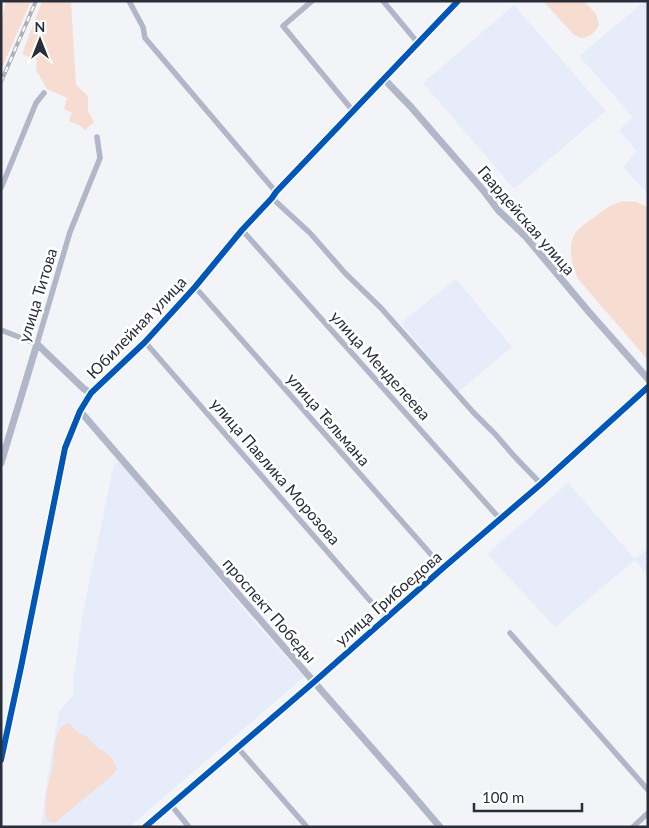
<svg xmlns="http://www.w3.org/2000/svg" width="649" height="828" viewBox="0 0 649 828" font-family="Lato,sans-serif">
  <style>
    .built { fill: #e7ecfb }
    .green { fill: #f7ddd1 }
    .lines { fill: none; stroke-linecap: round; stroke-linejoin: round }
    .minor { stroke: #b1b7c8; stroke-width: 5.5 }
    .tertiary { stroke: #b1b7c8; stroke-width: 7 }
    .rail-casing { stroke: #adb0b9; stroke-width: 4 }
    .rail { stroke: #fff; stroke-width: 2; stroke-dasharray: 5.5; stroke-linecap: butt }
    .cycleway-casing { stroke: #fff; stroke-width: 9 }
    .cycleway { stroke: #0057b8; stroke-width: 6 }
    .labels { text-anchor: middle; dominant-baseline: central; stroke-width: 5; stroke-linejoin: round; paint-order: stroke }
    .street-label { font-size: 16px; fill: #2a2e3b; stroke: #fff }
  </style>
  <rect width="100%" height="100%" fill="#f3f4f8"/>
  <!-- built -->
  <path class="built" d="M645,1H648V194L623,167L637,151L619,130L633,117L579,56Z
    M514,5L606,111L514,189L423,83Z
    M456,279L512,347L458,392L401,323Z
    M121,461L250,617L304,677L129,827H41L47,781L59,712L74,694V674L83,612L114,464Z
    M568,483L635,559L648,548V575L635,560L555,627L487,554Z"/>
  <!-- green -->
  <path class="green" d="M6,1H31L1,70V24Z
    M42,1H71L76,85L88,96V111L94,122L85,130L79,125L69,121L72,113L64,109L67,98L47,89L36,70L37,60L22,54Z
    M543,1H584L596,14L599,25C595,33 590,37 581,38L574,35Z
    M623,201L636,202L648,207V360L578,279C572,265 566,244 577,231C581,226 588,222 593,218C604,210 609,205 623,201Z
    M69,723L76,731L87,737L99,749L104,751L112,758L117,769L114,774L55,823L47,821C42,801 49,784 53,764C54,753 54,742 58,733C60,727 63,725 69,723Z"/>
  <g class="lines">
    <!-- minor -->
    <path class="minor" d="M129,1L143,27L145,38L276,192
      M312,1L283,26L353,111
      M383,1L418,43
      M384,79L458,1
      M1,188L36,103L44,93
      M272,198L310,233L345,273L381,308L473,412L495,434L515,457L541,484
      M242,230L500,519
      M195,287L443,568
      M1,330L37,344L70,232L100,158L97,137
      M145,342L386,619
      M510,633L648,790
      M238,748L307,827
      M1,760L21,667L65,448L80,411
      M171,805L189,827
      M145,827L314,682L443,568L541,484L648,387
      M633,827L648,813"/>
    <!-- tertiary -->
    <path class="tertiary" d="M1,463L37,344L84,389L91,393
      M440,827L399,779L314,682L80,411L91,393L145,342L195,287L242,230L272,198L276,192L384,79L411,107L483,190L498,210L526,237L589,312L648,379"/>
    <defs>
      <path id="rail" d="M1,82L36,1"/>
    </defs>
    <!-- rail casing -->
    <use href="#rail" class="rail-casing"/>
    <!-- rail -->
    <use href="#rail" class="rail"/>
    <defs>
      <path id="cycleway" d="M1,760L21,667L65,448L80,411L91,393L145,342L195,287L242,230L272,198L276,192L458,1
        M145,827L314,682L443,568L541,484L648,387"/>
    </defs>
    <!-- cycleway casing -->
    <use href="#cycleway" class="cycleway-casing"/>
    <!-- cycleway -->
    <use href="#cycleway" class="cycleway"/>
  </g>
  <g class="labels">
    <!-- street labels -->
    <g class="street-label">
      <text transform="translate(527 220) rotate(49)">Гвардейская улица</text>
      <text transform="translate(37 295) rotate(-73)">улица Титова</text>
      <text transform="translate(136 327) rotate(-46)">Юбилейная улица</text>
      <text transform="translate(381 365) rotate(48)">улица Менделеева</text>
      <text transform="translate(329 419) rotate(49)">улица Тельмана</text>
      <text transform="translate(276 471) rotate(49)">улица Павлика Морозова</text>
      <text transform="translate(388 598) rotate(-41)">улица Грибоедова</text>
      <text transform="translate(270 610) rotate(49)">проспект Победы</text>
    </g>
  </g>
  <!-- border -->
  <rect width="649" height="828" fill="none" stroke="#2a2e3b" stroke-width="5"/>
  <!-- north arrow -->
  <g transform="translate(40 40)" stroke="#ffffff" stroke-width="4" paint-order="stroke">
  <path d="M0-4L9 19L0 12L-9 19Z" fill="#2a2e3b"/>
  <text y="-8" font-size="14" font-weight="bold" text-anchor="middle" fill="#2a2e3b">N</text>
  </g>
  <!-- scale -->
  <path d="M474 803v8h108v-8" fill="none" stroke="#2a2e3b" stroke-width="2.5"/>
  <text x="482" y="803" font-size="15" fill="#2a2e3b" stroke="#ffffff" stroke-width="4" paint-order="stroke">100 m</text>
</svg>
